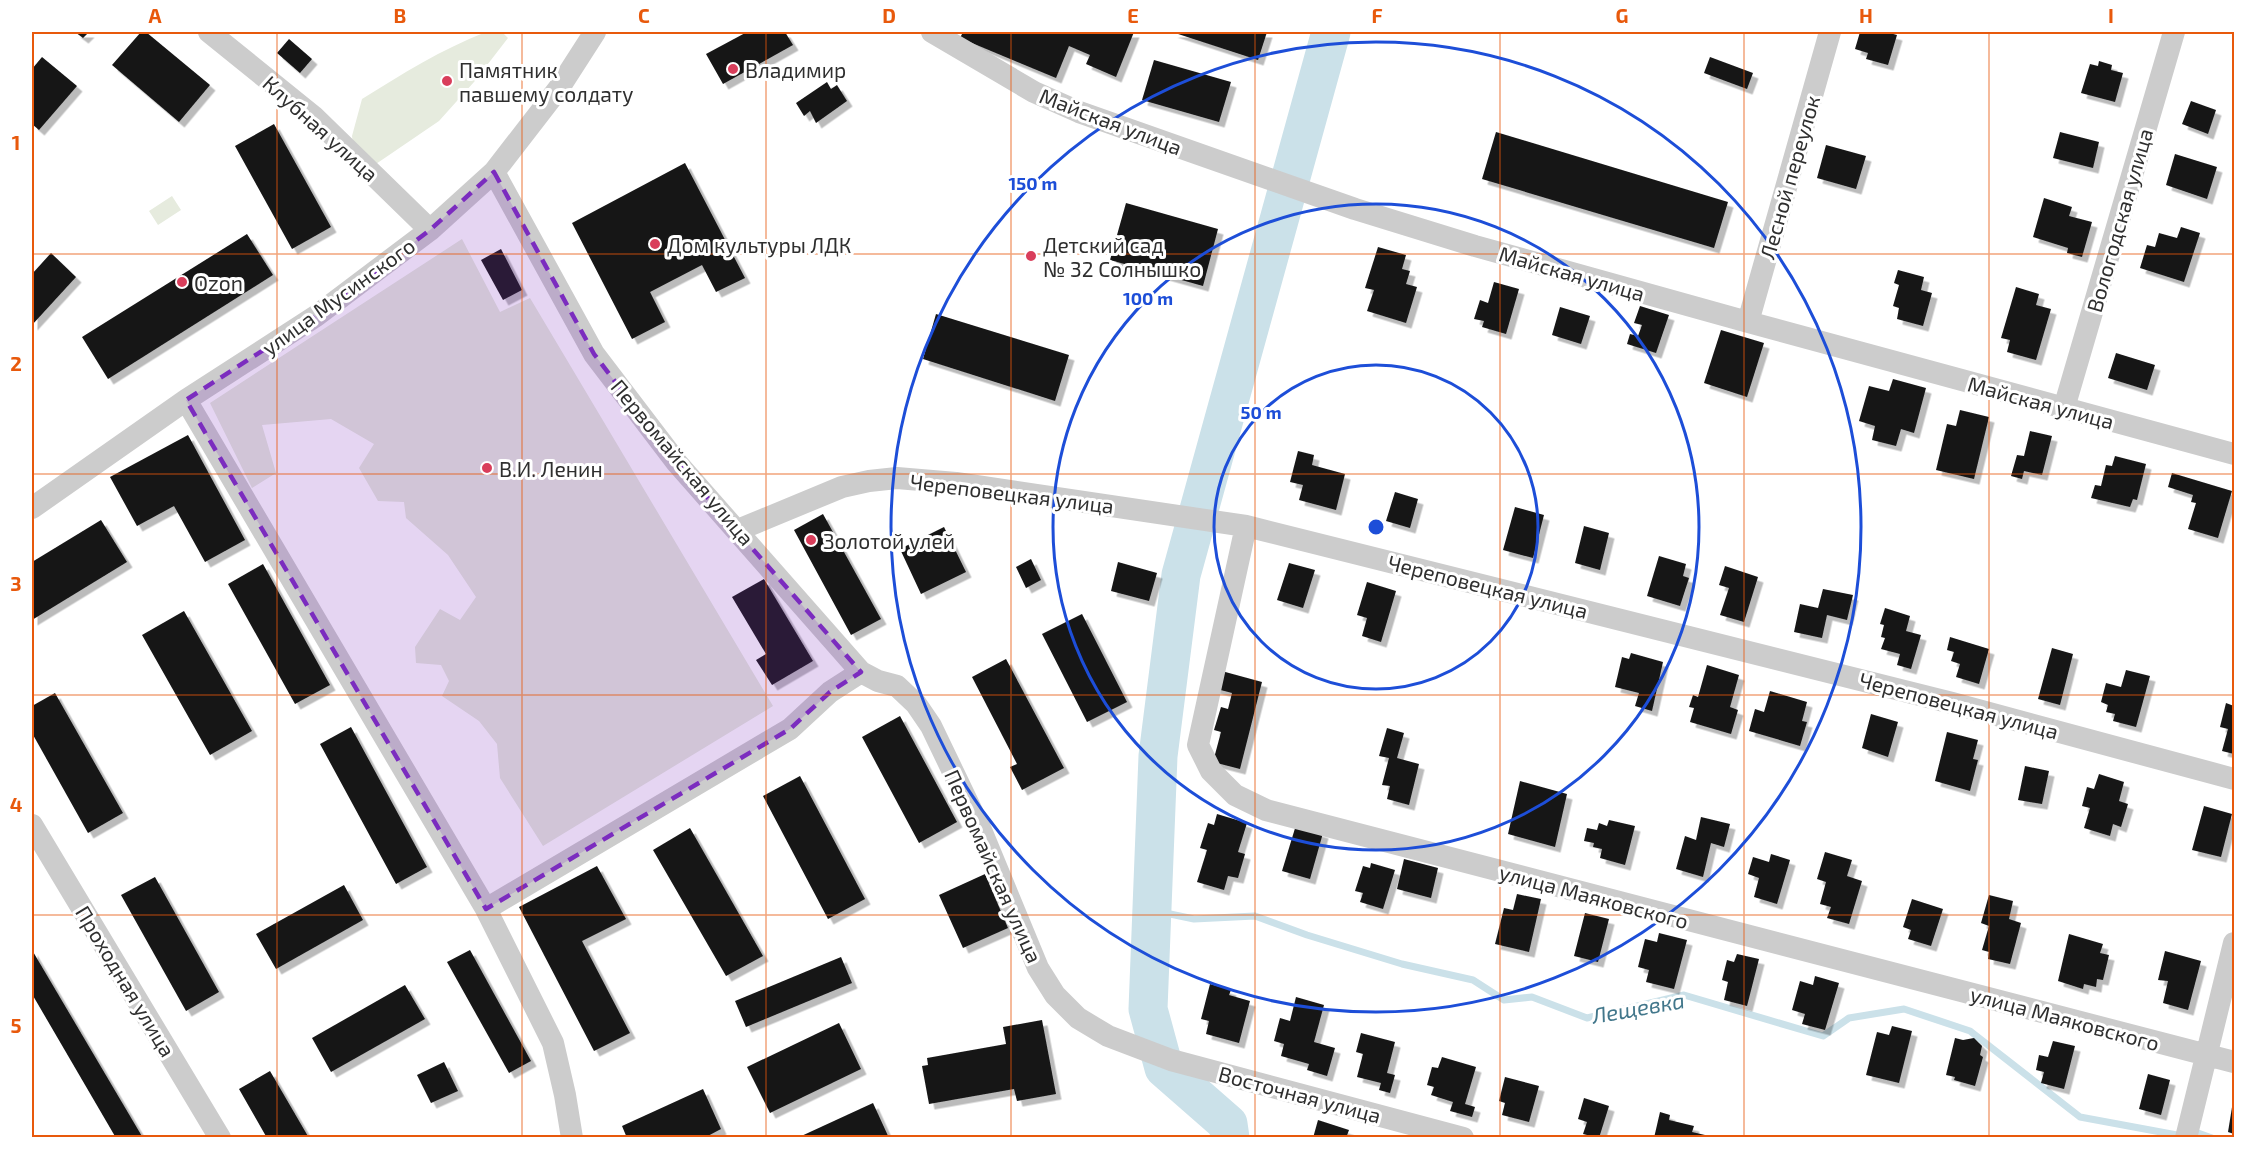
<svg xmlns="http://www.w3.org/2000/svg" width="2266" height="1169" viewBox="0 0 2266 1169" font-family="'Exo 2',sans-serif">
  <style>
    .green { fill: #e6ebde }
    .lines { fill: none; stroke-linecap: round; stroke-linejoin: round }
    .stream { stroke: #cbe1e9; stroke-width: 7 }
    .river { stroke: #cbe1e9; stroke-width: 39 }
    .building { fill: #161616; filter: url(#shadow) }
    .minor { stroke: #ccc; stroke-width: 22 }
    .marked { fill: #7b2cbf; fill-opacity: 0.2; stroke: #7b2cbf; stroke-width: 4.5; stroke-dasharray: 12 8; stroke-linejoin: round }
    .grid { fill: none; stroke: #e8590c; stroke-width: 1.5; stroke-opacity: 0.55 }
    .ring { fill: none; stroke: #1d4ed8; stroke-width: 3 }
    .poi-dot { fill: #d93e5b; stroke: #fff; stroke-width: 2 }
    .labels { text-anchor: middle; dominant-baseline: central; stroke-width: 6; stroke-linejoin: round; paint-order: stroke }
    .poi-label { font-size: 21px; fill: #2f2f2f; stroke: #fff; text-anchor: start }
    .street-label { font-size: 21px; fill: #2f2f2f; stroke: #fff }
    .water-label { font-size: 22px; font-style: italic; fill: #42778b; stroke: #fff }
    .centre { fill: #1d4ed8; stroke: #fff; stroke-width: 3 }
    .ring-label { font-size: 18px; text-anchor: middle; font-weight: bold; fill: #1d4ed8; stroke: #fff; stroke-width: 6; stroke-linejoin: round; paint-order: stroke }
    .neatline { fill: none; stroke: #e8590c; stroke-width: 2 }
    .grid-label { font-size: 20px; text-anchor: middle; font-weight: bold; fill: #e8590c }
  </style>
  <defs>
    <filter id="shadow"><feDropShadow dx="5.5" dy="5.5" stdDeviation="0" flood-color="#0004"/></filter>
  </defs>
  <rect width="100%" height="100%" fill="#fff"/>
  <!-- green -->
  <path class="green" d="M486,32H502L508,38L474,82L439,121L373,166L353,145L352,136L362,99C402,74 442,49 486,32Z
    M172,196L181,210L158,225L149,211Z
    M462,239L500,312L530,298L773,706L543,846L500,778L497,744L479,721L442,696L449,681L441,665L416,663L415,647L440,609L460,620L476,597L448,555L406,518L404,502L378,501L359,468L374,444L331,419L262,425L276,473L252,488L210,403Z"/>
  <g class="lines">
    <!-- stream -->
    <path class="stream" d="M1151,910L1194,919L1255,916L1307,935L1402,964L1473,980L1504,1000L1532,997L1587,1018L1684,995L1823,1036L1849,1018L1904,1009L1970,1031L2080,1117L2177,1135
      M2198,1133L2212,1138"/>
    <!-- river -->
    <path class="river" d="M1230,1138L1228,1124L1164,1068L1148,1009L1158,756L1181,575L1331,32"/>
  </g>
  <!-- building -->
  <path class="building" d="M75,32H89L83,38Z
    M141,32H146L210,85L179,122L112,65Z
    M747,32H785L793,45L723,84L706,54Z
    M963,32H1134L1116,77L1086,64L1090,55L1069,46L1056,78L960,38Z
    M1172,32H1267L1258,60Z
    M1860,32H1886L1897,35L1888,65L1866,59L1868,53L1855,49Z
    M289,39L312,59L300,73L277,53Z
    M42,57L77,86L39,130L32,124V69Z
    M1710,57L1753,73L1747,89L1704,73Z
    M1154,60L1231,82L1219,122L1142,100Z
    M2099,61L2112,65L2111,70L2123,73L2115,102L2081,93L2090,64L2098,66Z
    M827,82L831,89L837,85L847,101L816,123L810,111L804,116L796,103Z
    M2191,101L2216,110L2208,134L2182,124Z
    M274,124L331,227L292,249L235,146Z
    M1496,132L1728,202L1714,248L1482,179Z
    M2060,132L2099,142L2093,168L2053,158Z
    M1826,145L1866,156L1856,189L1817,178Z
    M2175,154L2217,167L2207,199L2166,185Z
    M685,163L745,278L716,292L702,265L650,292L665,322L632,339L572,223Z
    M2044,198L2072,207L2069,216L2092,222L2082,257L2067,253L2068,248L2033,237Z
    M1126,203L1218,229L1203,286L1110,260Z
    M2181,227L2200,233L2184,282L2140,268L2147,245L2155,247L2159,233L2177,238Z
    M247,234L273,275L108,379L82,337Z
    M1378,247L1406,255L1402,269L1410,271L1406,284L1417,287L1406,323L1367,311L1374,290L1365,288Z
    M501,249L522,290L503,300L481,260Z
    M51,253L76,277L32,325V274Z
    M1898,270L1924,277L1921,290L1932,293L1923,326L1897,319L1899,308L1893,306L1899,285L1894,283Z
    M1494,282L1519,289L1506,334L1482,327L1484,321L1474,319L1480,300L1488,303Z
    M2016,287L2039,294L2036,305L2051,309L2036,360L2007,352L2010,340L2001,338Z
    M1640,306L1669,315L1656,353L1627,344L1630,334L1638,336L1642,325L1634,323Z
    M1560,307L1590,316L1581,344L1552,335Z
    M936,314L1069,355L1055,401L923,359Z
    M1721,330L1764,343L1747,397L1704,383Z
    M2116,353L2155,365L2147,390L2108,378Z
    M1893,379L1926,388L1914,433L1901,429L1896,446L1872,440L1875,426L1859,421L1869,386L1889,391Z
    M1960,410L1989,417L1974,479L1936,470L1947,424L1956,426Z
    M2030,431L2052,436L2042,475L2024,471L2022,479L2011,476L2017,455L2024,456Z
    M188,435L245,540L205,562L174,506L137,526L110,477Z
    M1298,451L1314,455L1312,465L1345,474L1336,510L1299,500L1303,485L1290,482Z
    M2115,456L2146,464L2137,500L2133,499L2130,507L2091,498L2095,485L2101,486L2106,465L2112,466Z
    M2172,473L2232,491L2218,538L2188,529L2196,503L2191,502L2193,495L2168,487Z
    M1395,492L1418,499L1410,528L1386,521Z
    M1515,507L1544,515L1533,558L1503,550Z
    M823,514L881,619L851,635L794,530Z
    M101,520L127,562L32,620V562Z
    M1584,526L1609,533L1600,570L1575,563Z
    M944,527L966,572L921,594L900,549Z
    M1659,556L1686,564L1683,576L1689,578L1680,606L1647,596Z
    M1031,559L1041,580L1026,588L1016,567Z
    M1118,562L1157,573L1149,601L1111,591Z
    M1289,563L1315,570L1303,608L1277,600Z
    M263,564L330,685L295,704L228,584Z
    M1725,566L1758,577L1744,622L1720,615L1729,588L1719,585Z
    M764,579L813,661L772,685L756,660L766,654L732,597Z
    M1367,582L1396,591L1381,642L1362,636L1367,618L1357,615Z
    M1823,589L1853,595L1847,620L1827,615L1822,638L1794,632L1800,604L1818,608Z
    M1885,608L1910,616L1906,631L1921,635L1911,669L1897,665L1900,654L1881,649L1885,638L1881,637L1884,625L1880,624Z
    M184,611L252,731L210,755L142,635Z
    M1082,614L1127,702L1087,722L1042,634Z
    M1950,637L1989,649L1979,684L1956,677L1960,664L1951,661L1954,652L1947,650Z
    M2052,648L2073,654L2060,705L2038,699Z
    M1631,653L1663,662L1652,711L1635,706L1639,693L1615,687L1622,657L1629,659Z
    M1006,659L1064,768L1022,790L1010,767L1017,764L972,677Z
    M1707,665L1739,675L1730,707L1738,710L1731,734L1690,722L1694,708L1689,707L1693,695L1698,697Z
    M1218,670L1262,682L1240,769L1213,762L1221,732L1214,730L1221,707L1228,709L1232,693L1213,688Z
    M2126,670L2150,676L2136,727L2113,721L2115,714L2106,712L2108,705L2101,702L2106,683L2121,687Z
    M1770,691L1807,702L1802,721L1807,722L1800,746L1749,731L1755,709L1764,712Z
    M55,693L123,813L88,833L32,733V706Z
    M2226,703L2234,706V754L2222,751L2228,729L2220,727Z
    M1871,714L1898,722L1888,757L1862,748Z
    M900,716L957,822L919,843L862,737Z
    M351,727L427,867L396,884L320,744Z
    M1387,728L1404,733L1397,758L1419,764L1409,805L1387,799L1390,786L1382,785L1389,758L1379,756Z
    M1947,732L1978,740L1973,759L1978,760L1970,791L1935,781Z
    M2025,766L2049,771L2042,804L2018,800Z
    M2099,774L2124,782L2119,801L2128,804L2121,827L2113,824L2110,836L2084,828L2090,808L2082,806L2087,787L2094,789Z
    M800,776L865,899L828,919L763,796Z
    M1520,781L1567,794L1555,847L1508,834Z
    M2204,806L2232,814L2221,857L2192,850Z
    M1217,814L1247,823L1238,852L1245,854L1238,878L1228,876L1224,890L1197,882L1207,850L1200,848L1208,823L1214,825Z
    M1701,817L1730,824L1724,847L1711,843L1703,877L1676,869L1685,836L1696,840Z
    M1609,820L1635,826L1625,865L1600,858L1602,849L1593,847L1594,843L1584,841L1587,828L1597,830L1599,823L1607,826Z
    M1296,825L1323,833L1310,879L1282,871Z
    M690,828L763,956L726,976L653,850Z
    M1825,852L1852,860L1847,876L1862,881L1849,924L1827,918L1831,907L1820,904L1826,882L1817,879Z
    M1771,854L1790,860L1777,904L1754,897L1759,878L1748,874L1753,857L1769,862Z
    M1404,859L1438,868L1431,898L1397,889Z
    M1371,863L1395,870L1383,909L1360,902L1363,893L1355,891L1363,866L1370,868Z
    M597,866L626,919L582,941L630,1033L594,1051L519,907Z
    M985,874L1008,928L963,948L939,895Z
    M155,877L219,992L186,1011L121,895Z
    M344,885L363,920L276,969L256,934Z
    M1517,894L1541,899L1529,952L1495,944L1504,908L1513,910Z
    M1989,895L2013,901L2009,919L2021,923L2010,964L1988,959L1989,952L1982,950L1989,926L1981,923Z
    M1912,899L1943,909L1931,946L1908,939L1911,930L1903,927Z
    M1585,913L1609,919L1598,962L1574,956Z
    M1659,933L1687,940L1674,989L1646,982L1649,970L1638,967L1645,939L1657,942Z
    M2069,934L2103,944L2100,953L2109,955L2103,980L2097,979L2096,987L2084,984L2083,989L2058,981Z
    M32,950L143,1138H116L32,994Z
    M470,950L531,1061L509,1073L447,962Z
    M2165,951L2201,961L2188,1010L2163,1003L2168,981L2158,980Z
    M1737,954L1759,959L1747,1006L1724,1000L1728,982L1722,980L1727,960L1734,962Z
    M841,957L852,983L746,1027L735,1001Z
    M1815,976L1839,983L1825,1030L1802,1024L1805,1014L1792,1010L1800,981L1813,985Z
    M1210,984L1231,990L1229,995L1250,1001L1239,1043L1206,1034L1209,1021L1201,1019Z
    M405,985L425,1019L331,1072L312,1038Z
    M1296,997L1324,1005L1314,1042L1335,1048L1327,1076L1307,1070L1309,1064L1281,1056L1284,1044L1274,1041L1280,1018L1290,1021Z
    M1042,1020L1056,1094L1017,1101L1014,1089L929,1104L922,1066L928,1065L927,1058L1006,1044L1003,1027Z
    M839,1023L861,1069L770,1113L747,1067Z
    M1892,1026L1912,1031L1899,1083L1866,1075L1877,1032L1889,1035Z
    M1361,1033L1395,1042L1387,1073L1395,1075L1390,1093L1379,1090L1381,1083L1357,1077L1363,1054L1356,1052Z
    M1955,1038L1963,1040L1974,1038L1982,1046L1980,1055L1983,1057L1975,1086L1954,1080L1955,1077L1946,1075Z
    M2053,1041L2075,1046L2064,1089L2041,1083L2044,1072L2036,1070L2039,1055L2048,1057Z
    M1442,1057L1476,1067L1465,1104L1475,1107L1472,1117L1450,1111L1453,1102L1431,1095L1434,1087L1427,1085L1432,1067L1438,1068Z
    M444,1062L458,1091L431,1103L417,1075Z
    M270,1071L309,1138H267L239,1089Z
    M2148,1074L2170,1080L2161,1115L2139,1109Z
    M1505,1077L1539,1086L1529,1122L1502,1115L1505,1103L1499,1101Z
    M703,1089L721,1129L704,1138H627L622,1126Z
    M1584,1098L1609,1106L1599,1138L1583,1134L1587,1122L1578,1119Z
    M2233,1101H2234V1134L2228,1132Z
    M873,1103L889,1138H797Z
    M1660,1112L1670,1115L1669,1120L1694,1126L1692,1132L1705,1135L1704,1138H1654Z
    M1318,1120L1349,1130L1346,1138H1313Z"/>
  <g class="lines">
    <!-- minor -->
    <path class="minor" d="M209,32L313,116L430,230
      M932,32L1034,92L1079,112L1355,209L1475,246L1748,322L2234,454
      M494,172L594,354L677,463L861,672L878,681L897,686L916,704L931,726L981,830L1038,968L1055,995L1078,1018L1108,1036L1171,1060L1463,1138
      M1748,322L1830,32
      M186,400L486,909L553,1043L565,1095L572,1138
      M2064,408L2174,32
      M32,508L186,400L316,316L430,230L494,172L559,88L595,32
      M1246,526L1198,745L1211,771L1235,795L1266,810L2234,1062
      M738,530L842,487L869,481L897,478L956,483L1246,526L1952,703L2234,779
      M32,825L220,1138
      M486,909L790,729L830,692L861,672
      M2186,1138L2234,943"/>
  </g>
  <!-- marked area -->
  <path class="marked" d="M494,172L594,354L677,463L861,672L830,692L790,729L486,909L186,400L316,316L430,230Z"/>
  <!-- grid -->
  <path class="grid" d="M277,32V1138M522,32V1138M766,32V1138M1011,32V1138M1255,32V1138M1500,32V1138M1744,32V1138M1989,32V1138M32,254H2234M32,474H2234M32,695H2234M32,915H2234"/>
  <!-- distance rings -->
  <g class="ring">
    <circle cx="1376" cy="527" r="162"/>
    <circle cx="1376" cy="527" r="323"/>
    <circle cx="1376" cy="527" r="485"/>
  </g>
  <!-- markers -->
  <g class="poi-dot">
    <circle cx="733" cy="69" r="6"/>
    <circle cx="447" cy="81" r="6"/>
    <circle cx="655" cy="244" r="6"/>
    <circle cx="1031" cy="256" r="6"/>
    <circle cx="182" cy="282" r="6"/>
    <circle cx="487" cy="468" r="6"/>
    <circle cx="811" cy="540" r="6"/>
  </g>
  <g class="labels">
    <!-- poi labels -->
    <g class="poi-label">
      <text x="459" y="69">Памятник<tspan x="459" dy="24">павшему солдату</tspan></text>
      <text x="745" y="69">Владимир</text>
      <text x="667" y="244">Дом культуры ЛДК</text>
      <text x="1043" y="244">Детский сад<tspan x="1043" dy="24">№ 32 Солнышко</tspan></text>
      <text x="194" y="282">Ozon</text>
      <text x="499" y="468">В.И. Ленин</text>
      <text x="823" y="540">Золотой улей</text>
    </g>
    <!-- street labels -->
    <g class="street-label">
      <text transform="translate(1111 121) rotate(21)">Майская улица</text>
      <text transform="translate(321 128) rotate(42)">Клубная улица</text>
      <text transform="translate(1789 177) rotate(-74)">Лесной переулок</text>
      <text transform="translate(2119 220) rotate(-74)">Вологодская улица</text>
      <text transform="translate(1572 273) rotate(16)">Майская улица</text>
      <text transform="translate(338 296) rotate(-36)">улица Мусинского</text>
      <text transform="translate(2041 402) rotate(15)">Майская улица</text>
      <text transform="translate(683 462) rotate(50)">Первомайская улица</text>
      <text transform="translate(1012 493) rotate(7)">Череповецкая улица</text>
      <text transform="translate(1488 586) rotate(14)">Череповецкая улица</text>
      <text transform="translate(1959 705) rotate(15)">Череповецкая улица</text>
      <text transform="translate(994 866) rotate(66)">Первомайская улица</text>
      <text transform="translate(1594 896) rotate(15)">улица Маяковского</text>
      <text transform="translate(126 981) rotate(59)">Проходная улица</text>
      <text transform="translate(2065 1018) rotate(15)">улица Маяковского</text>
      <text transform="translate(1300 1094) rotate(15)">Восточная улица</text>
    </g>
    <!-- water labels -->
    <g class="water-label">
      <text transform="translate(1638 1007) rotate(-10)">Лещевка</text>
    </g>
  </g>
  <circle cx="1376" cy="527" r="9" class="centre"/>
  <g class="ring-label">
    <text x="1033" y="190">150 m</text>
    <text x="1148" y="305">100 m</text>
    <text x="1261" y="419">50 m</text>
  </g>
  <!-- border -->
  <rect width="2266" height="1169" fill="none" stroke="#ffffff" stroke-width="66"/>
  <rect x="33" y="33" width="2200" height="1103" class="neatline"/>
  <g class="grid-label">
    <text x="155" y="23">A</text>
    <text x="400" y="23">B</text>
    <text x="644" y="23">C</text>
    <text x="889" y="23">D</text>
    <text x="1133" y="23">E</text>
    <text x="1377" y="23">F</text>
    <text x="1622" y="23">G</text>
    <text x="1866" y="23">H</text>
    <text x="2111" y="23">I</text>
    <text x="16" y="150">1</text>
    <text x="16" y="371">2</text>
    <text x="16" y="591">3</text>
    <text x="16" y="812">4</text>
    <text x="16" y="1033">5</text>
  </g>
</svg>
